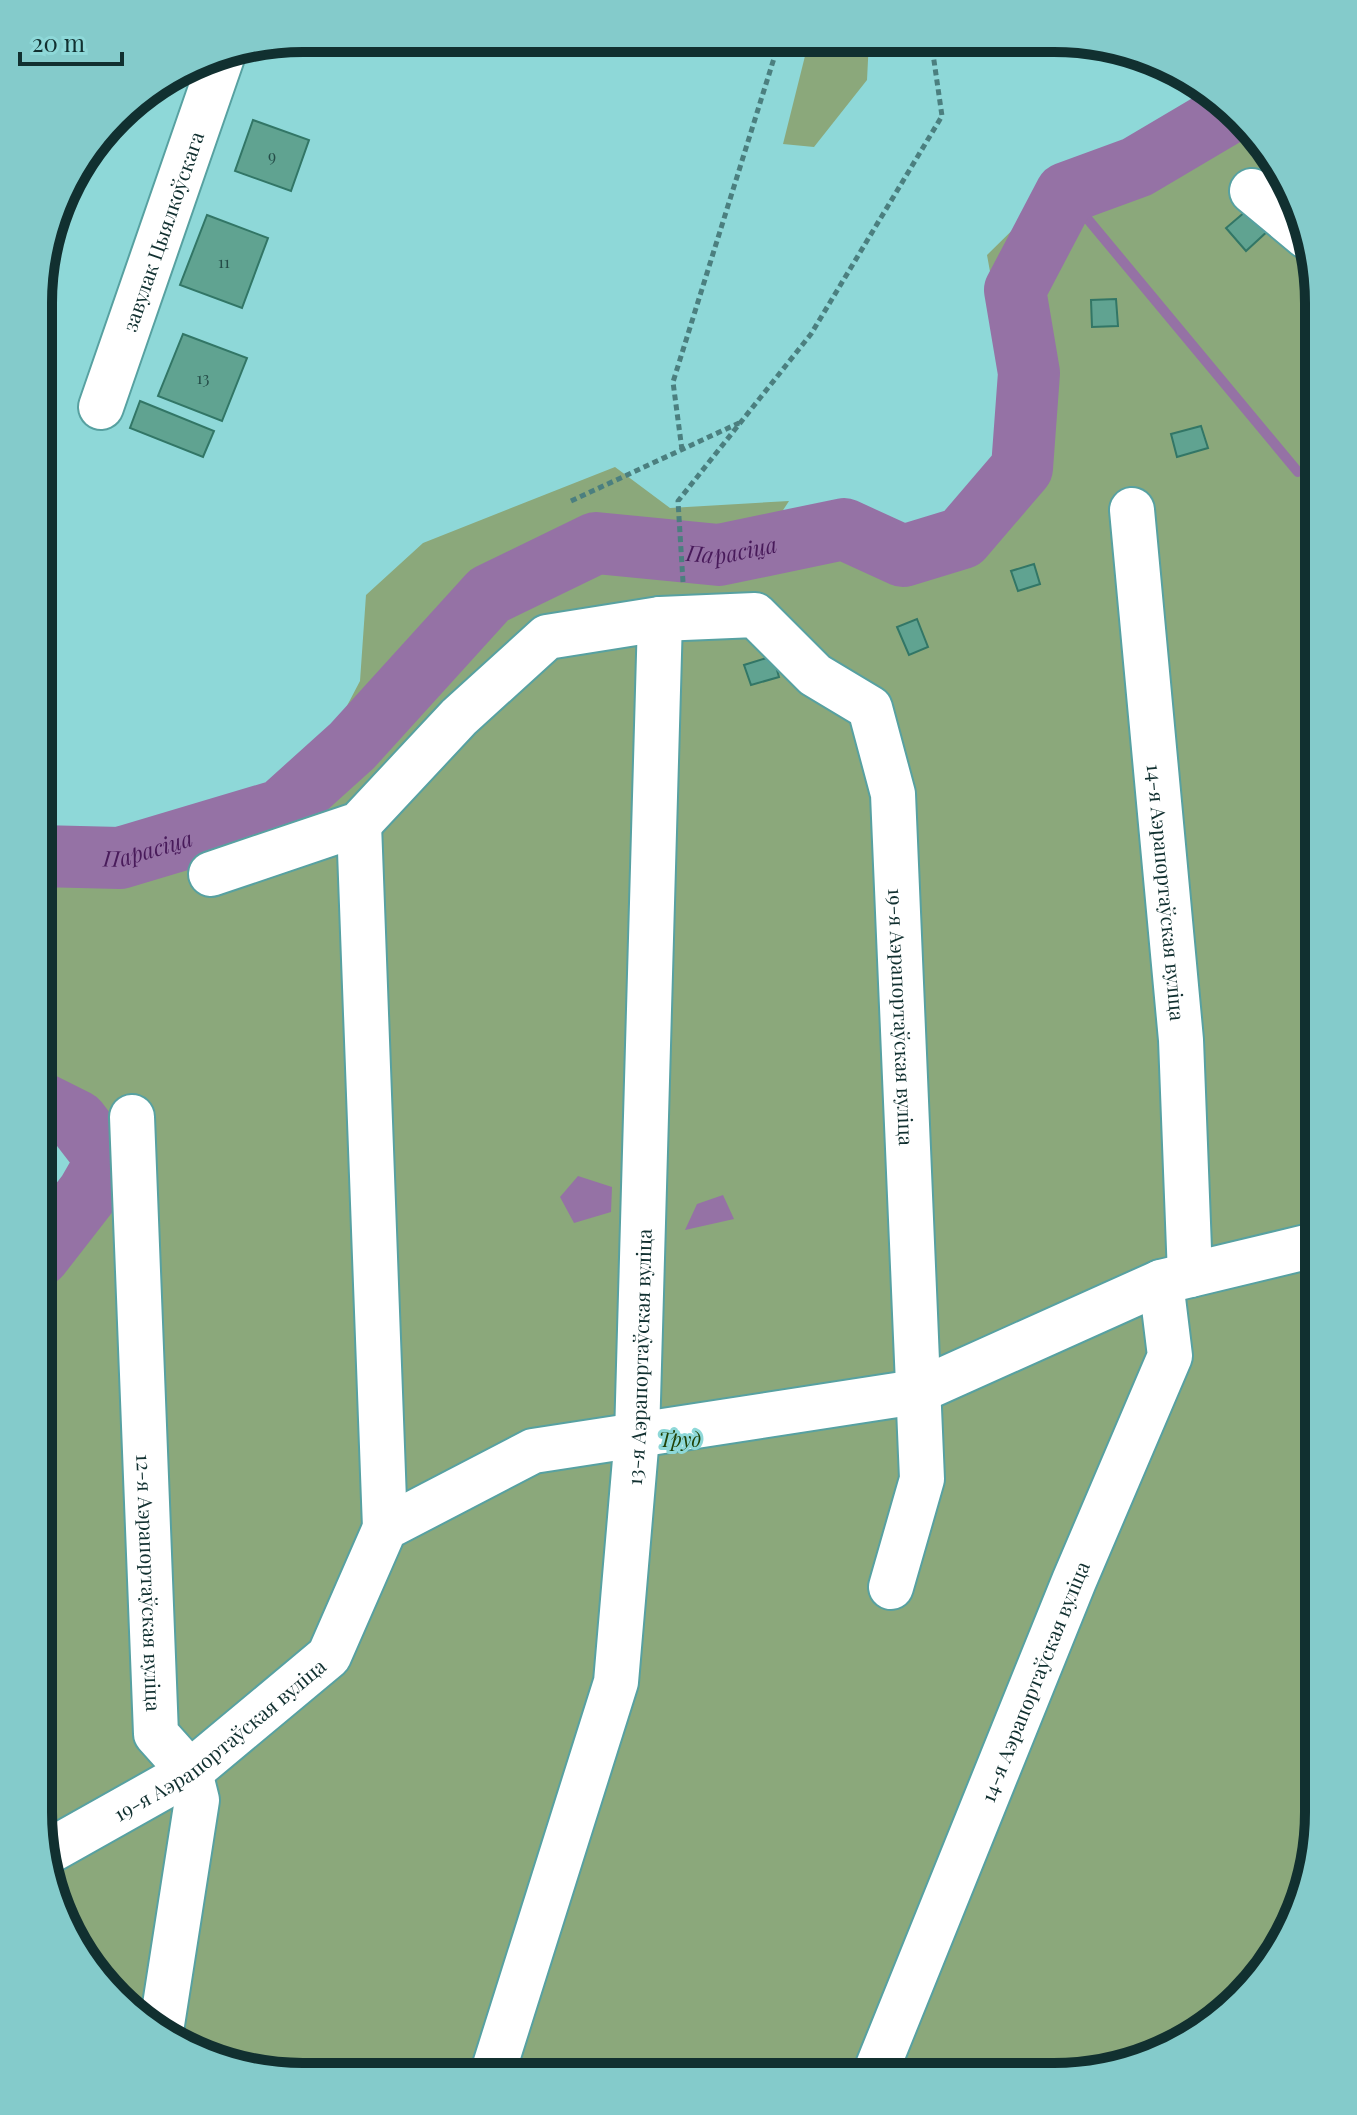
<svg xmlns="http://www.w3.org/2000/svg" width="1357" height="2115" viewBox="0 0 1357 2115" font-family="'Playfair Display',serif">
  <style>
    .green { fill: #8ba87b }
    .water { fill: #9572a5 }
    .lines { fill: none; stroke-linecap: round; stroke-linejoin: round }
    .stream { stroke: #9572a5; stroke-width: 10 }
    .river { stroke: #9572a5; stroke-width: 62 }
    .building { fill: #60a391; stroke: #327666; stroke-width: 2 }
    .minor-casing { stroke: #57a1a1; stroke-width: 48 }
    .path { stroke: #4b7f7f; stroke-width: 5; stroke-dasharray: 6 4; stroke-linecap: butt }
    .minor { stroke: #fff; stroke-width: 44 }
    .labels { text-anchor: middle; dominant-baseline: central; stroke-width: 6; stroke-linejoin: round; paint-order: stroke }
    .number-label { font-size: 16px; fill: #254d48 }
    .street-label { font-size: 20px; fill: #113030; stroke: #8ed8d8 }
    .park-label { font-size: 20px; font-style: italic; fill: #1f4005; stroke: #8ed8d8 }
    .water-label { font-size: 22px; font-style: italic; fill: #481a5a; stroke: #8ed8d8 }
    .rim { fill: none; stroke: #113030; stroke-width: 10 }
  </style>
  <rect width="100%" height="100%" fill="#8ed8d8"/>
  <!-- green -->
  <path class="green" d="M809,40H869L867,80L814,147L783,144Z
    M1230,112L1299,201L1319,303L1318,1830L1274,1960L1216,2022L1156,2057L1055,2077L269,2075L142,2023L58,1914L38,1812L39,1246L46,1247L78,1206V1159L101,1170L107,1160L72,1119L39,1142V829L86,842L149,849L281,810L303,790L360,681L366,595L423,543L615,467L670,508L789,501L759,547L844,529L903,556L953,541L970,529L1009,483L1011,387L987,255L1088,156L1181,142Z"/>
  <!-- water -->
  <path class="water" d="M578,1176L612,1187L611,1212L574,1223L560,1197Z
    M723,1195L734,1219L685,1230L697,1204Z"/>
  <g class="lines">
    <!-- stream -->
    <path class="stream" d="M1066,193L1298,472"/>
    <!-- river -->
    <g class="river">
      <path id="s1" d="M39,856L120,858L281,810L352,746L489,595L596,543L719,555L844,529L903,556L962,538L1022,468L1029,373L1015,290L1066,193L1137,167L1230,112"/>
      <path d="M39,1256L88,1193L107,1160L77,1121L39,1102"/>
    </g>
  </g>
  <!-- building -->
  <path class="building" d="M308,38H353L348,52Z
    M253,120L309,140L291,191L235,171Z
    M74,174L78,175L57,237L51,234L65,185Z
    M1252,206L1271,228L1246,251L1226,228Z
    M207,215L268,238L242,308L180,285Z
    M1116,299L1118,326L1092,327L1091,300Z
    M183,334L247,358L222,421L158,396Z
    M140,401L214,431L203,457L130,428Z
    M1201,426L1208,448L1177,457L1171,434Z
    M1034,564L1040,584L1018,591L1011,571Z
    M917,619L928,647L909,655L897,627Z
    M773,656L779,677L751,685L744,665Z"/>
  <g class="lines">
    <defs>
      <g id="minor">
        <path d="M1252,191L1306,236"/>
        <path id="s2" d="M101,407L223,54"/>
        <path id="s3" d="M1132,510L1181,1040L1190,1275"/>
        <path d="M359,824L385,1528"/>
        <path id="s4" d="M211,874L359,824L459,717L547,637L660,619L755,615L815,675L870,708L893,794L922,1479L891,1587"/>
        <path id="s5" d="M132,1117L156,1734L190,1772L197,1800L161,2031"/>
        <path id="s6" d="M46,1853L190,1772L329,1656L385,1528L533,1451L916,1392L1161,1282L1319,1244"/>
        <path id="s7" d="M492,2075L616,1682L637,1436L660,619"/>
        <path id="s8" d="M874,2076L1074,1581L1170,1356L1161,1282"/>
      </g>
    </defs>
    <!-- minor casing -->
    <use href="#minor" class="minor-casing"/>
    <!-- path -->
    <path class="path" d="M682,450L673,382L780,39
      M571,501L739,423
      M683,582L678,501L811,334L942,116L931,40"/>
    <!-- minor -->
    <use href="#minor" class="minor"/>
  </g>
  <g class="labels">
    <!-- number labels -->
    <g class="number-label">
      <text x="272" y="155">9</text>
      <text x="224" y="261">11</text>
      <text x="203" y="377">13</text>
    </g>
    <!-- street labels -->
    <g class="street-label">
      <text stroke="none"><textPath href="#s2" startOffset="186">завулак Цыялкоўскага</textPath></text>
      <text stroke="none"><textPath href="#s3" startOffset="384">14-я Аэрапортаўская вуліца</textPath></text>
      <text stroke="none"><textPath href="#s4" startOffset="1092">19-я Аэрапортаўская вуліца</textPath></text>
      <text stroke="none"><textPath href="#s7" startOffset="738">13-я Аэрапортаўская вуліца</textPath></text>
      <text stroke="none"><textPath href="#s5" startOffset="466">12-я Аэрапортаўская вуліца</textPath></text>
      <text stroke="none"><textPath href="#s8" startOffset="426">14-я Аэрапортаўская вуліца</textPath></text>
      <text stroke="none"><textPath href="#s6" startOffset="208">19-я Аэрапортаўская вуліца</textPath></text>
    </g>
    <!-- park labels -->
    <g class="park-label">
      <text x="680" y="1438">Труд</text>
    </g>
    <!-- water labels -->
    <g class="water-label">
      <text stroke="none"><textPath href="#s1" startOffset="804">Парасіца</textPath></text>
      <text stroke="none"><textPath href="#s1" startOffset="110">Парасіца</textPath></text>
    </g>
  </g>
  <!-- crop -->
  <path d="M0 0H1357V2115H0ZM303 52H1054A251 251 0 0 1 1305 303V1812A251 251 0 0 1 1054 2063H303A251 251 0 0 1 52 1812V303A251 251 0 0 1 303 52Z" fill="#84cbcb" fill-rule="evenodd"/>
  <path class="rim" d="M303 52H1054A251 251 0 0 1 1305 303V1812A251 251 0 0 1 1054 2063H303A251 251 0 0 1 52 1812V303A251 251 0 0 1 303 52Z"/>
  <!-- scale -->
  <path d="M20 52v12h102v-12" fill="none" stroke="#113030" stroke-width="4"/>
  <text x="32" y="52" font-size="24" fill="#113030" stroke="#8ed8d8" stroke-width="6" paint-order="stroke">20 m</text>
</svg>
